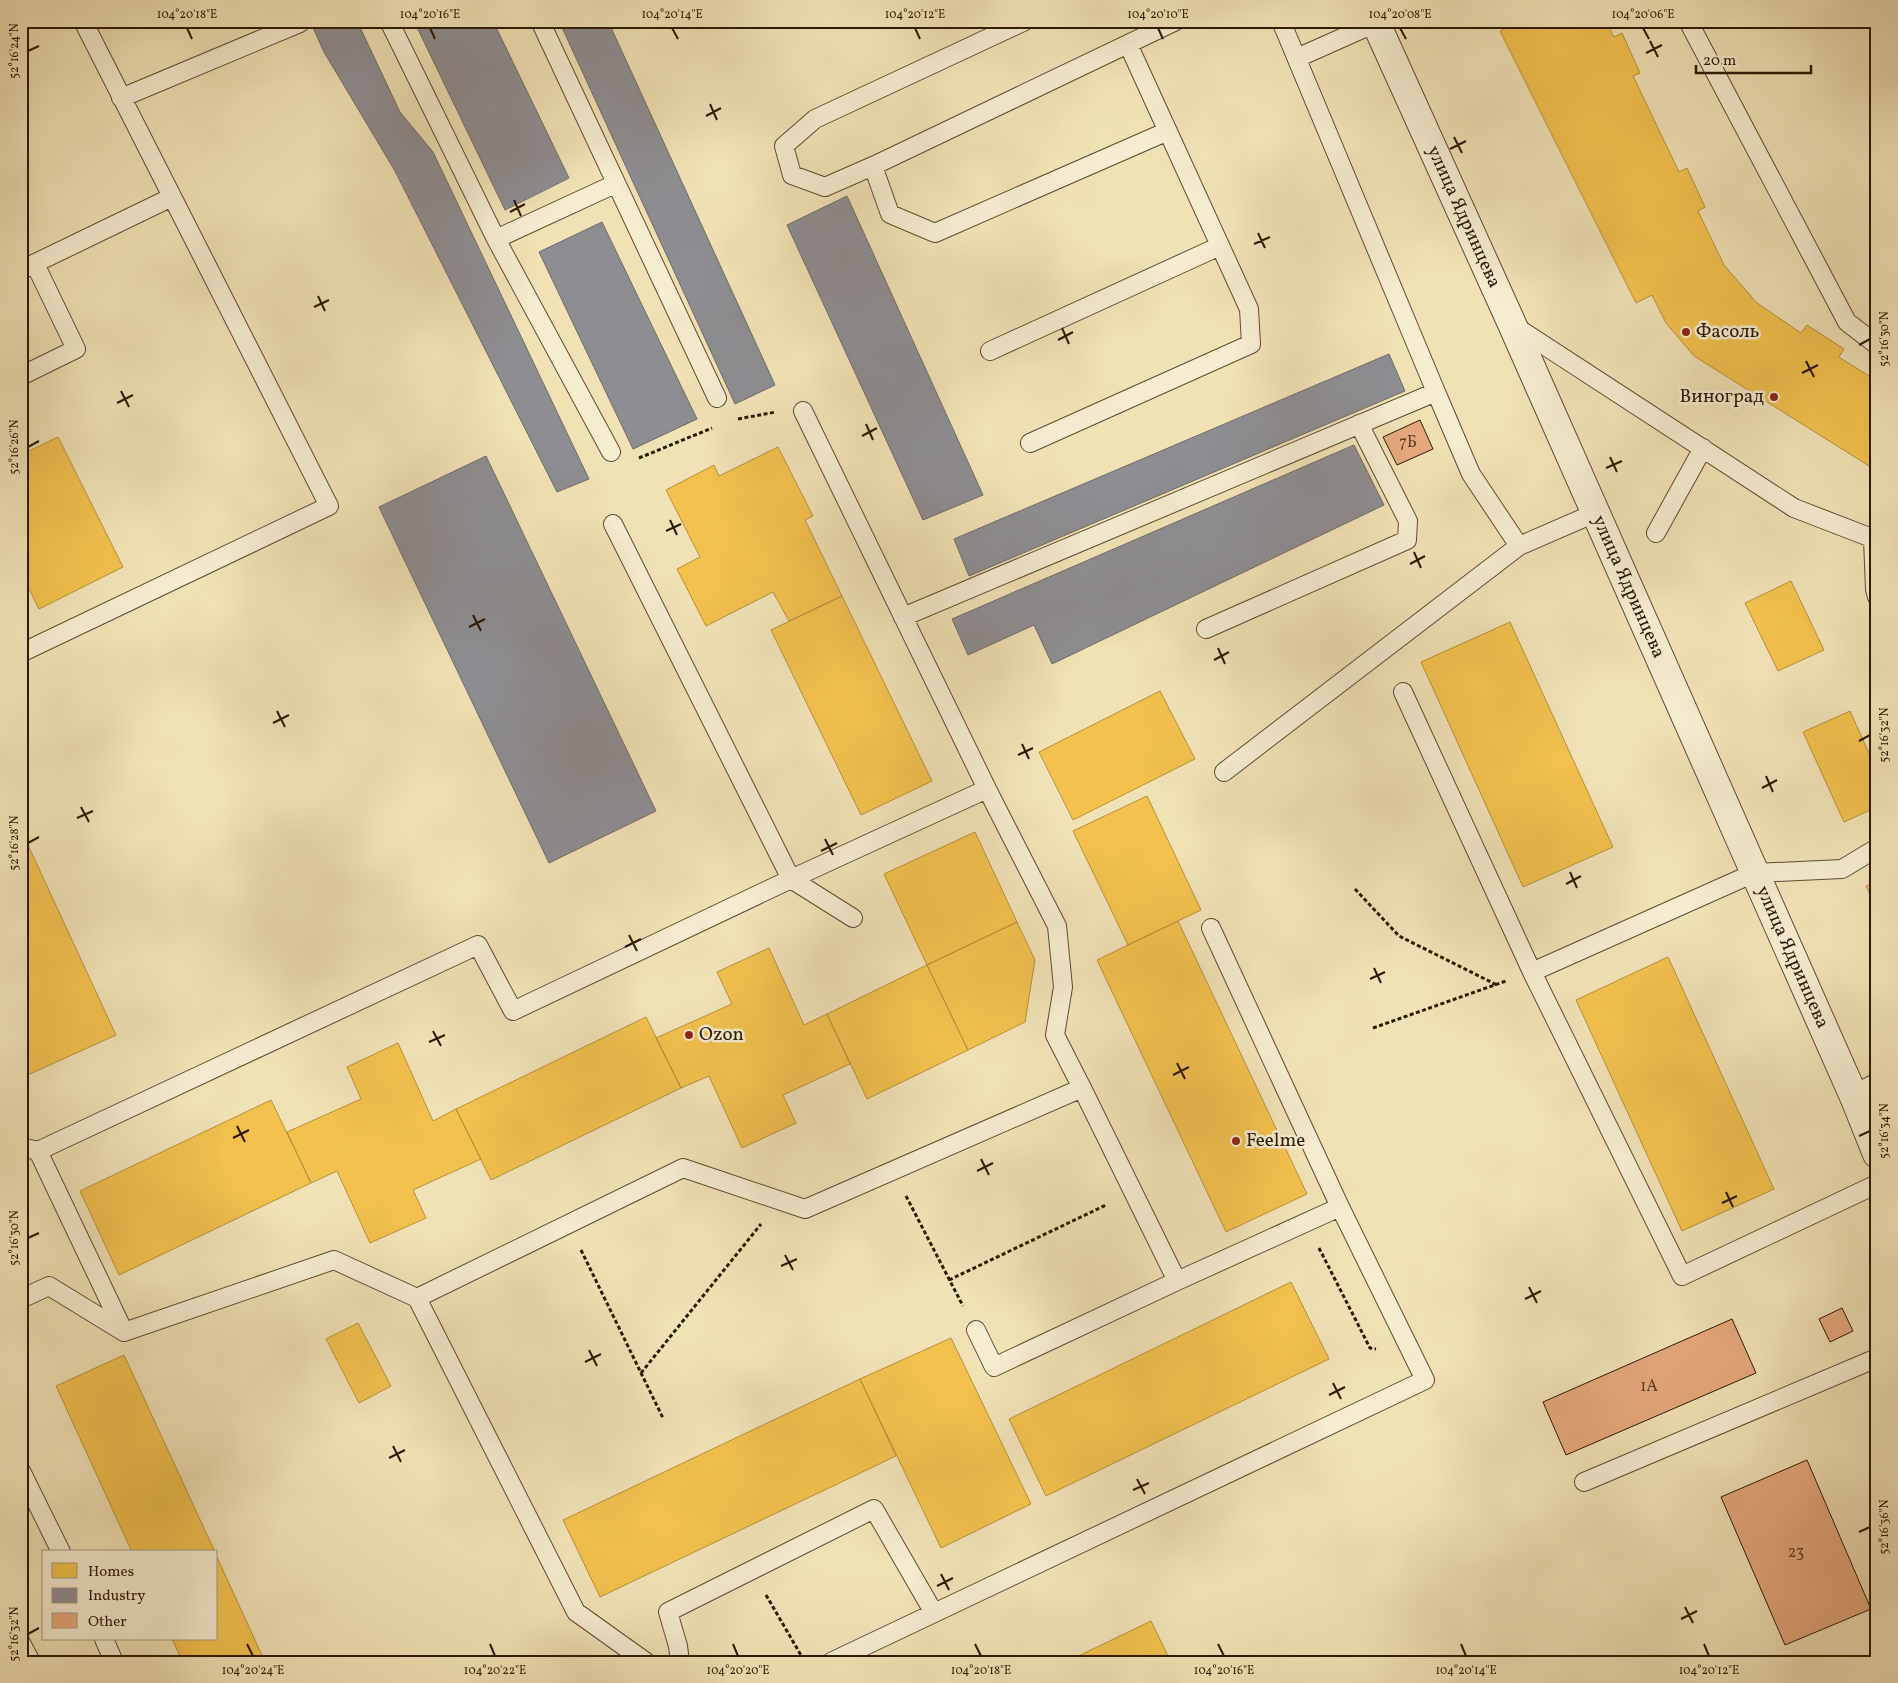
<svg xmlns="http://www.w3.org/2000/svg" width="1898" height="1683" viewBox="0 0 1898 1683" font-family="Vollkorn,serif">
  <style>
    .homes { fill: #f2c14e; stroke: #b78f38 }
    .industry { fill: #8d8d92; stroke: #706a67 }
    .building { fill: #e6a97d; stroke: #2d1903 }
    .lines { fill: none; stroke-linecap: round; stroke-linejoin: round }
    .lane-casing { stroke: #5e4b30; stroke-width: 20 }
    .street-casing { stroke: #5e4b30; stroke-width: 30 }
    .path { stroke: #2d1903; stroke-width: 3; stroke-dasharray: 4 2.5; stroke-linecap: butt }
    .lane { stroke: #f6ecd0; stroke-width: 18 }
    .street { stroke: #f6ecd0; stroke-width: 28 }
    .ticks { fill: none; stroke: #2d1903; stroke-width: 2 }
    .poi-dot { fill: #8f2418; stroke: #f6ecd0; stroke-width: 2 }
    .labels { text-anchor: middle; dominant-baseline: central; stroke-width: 5; stroke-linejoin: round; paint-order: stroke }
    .number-label { font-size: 16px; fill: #5b3d22 }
    .street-label { font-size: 19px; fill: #2d1903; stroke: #f6ecd0 }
    .poi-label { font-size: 19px; fill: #2d1903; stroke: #f6ecd0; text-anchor: start }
    .neatline { fill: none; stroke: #2d1903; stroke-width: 2 }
    .ticks-label { font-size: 12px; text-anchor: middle; fill: #2d1903 }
  </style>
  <rect width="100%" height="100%" fill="#f1e2b6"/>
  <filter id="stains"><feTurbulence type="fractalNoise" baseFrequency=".004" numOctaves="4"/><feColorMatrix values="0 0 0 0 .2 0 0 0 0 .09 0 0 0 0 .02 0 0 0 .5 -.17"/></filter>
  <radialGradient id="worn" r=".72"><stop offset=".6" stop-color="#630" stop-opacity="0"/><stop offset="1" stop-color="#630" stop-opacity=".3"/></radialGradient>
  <!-- homes -->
  <path class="homes" d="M1520,21H1606L1614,37L1622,33L1640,73L1633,76L1679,172L1687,168L1705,207L1698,211L1724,265L1757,303L1801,333L1807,325L1844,349L1839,357L1877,381V471L1694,356L1666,323L1652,295L1636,303L1500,31Z
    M58,437L123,567L39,609L21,573V455Z
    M778,447L813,516L805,520L842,596L789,621L773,592L706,626L677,569L700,557L666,490L714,465L719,476Z
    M1791,581L1824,650L1778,671L1745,603Z
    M842,596L932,781L861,815L771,630Z
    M1510,622L1613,847L1523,887L1421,662Z
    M1160,691L1195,759L1073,820L1039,752Z
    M1850,711L1877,771V807L1844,822L1803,732Z
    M1147,796L1201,910L1128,945L1073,831Z
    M21,830L116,1035L21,1078Z
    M975,832L1017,922L927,965L884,874Z
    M1877,881V909L1866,886Z
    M1178,921L1307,1194L1226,1232L1097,960Z
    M1017,922L1035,960L1025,1022L968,1050L927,965Z
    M769,948L804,1025L827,1014L850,1064L783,1095L796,1123L742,1148L709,1076L681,1088L656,1038L732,1004L717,972Z
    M1668,957L1774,1189L1682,1231L1576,1000Z
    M927,965L968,1050L867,1099L827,1014Z
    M646,1017L681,1088L491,1180L456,1109Z
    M398,1043L433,1121L456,1109L481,1159L413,1190L426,1218L370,1243L337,1171L311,1183L287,1132L361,1099L347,1067Z
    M271,1100L311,1183L119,1275L80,1191Z
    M1291,1282L1329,1359L1046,1496L1009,1419Z
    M358,1323L391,1386L359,1403L326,1339Z
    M951,1338L1031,1504L941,1548L860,1379Z
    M124,1355L215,1552H132L56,1386Z
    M860,1379L896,1456L600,1597L563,1520Z
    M216,1555L265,1662H183L172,1639H216Z
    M1151,1621L1171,1662H1066Z"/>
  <!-- industry -->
  <path class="industry" d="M310,21H357L400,112L433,152L589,479L557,492L395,171L324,52Z
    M414,21H493L569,178L505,210Z
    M559,21H608L775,385L735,404Z
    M847,196L983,495L923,520L787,225Z
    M602,222L697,419L633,449L539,252Z
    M1389,354L1405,391L969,576L954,539Z
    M1354,445L1384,505L1052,664L1034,625L968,655L952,619Z
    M486,456L656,811L549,863L379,507Z"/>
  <!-- building -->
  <path class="building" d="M1420,420L1433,449L1397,465L1383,437Z
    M1842,1308L1853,1331L1830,1342L1819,1319Z
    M1732,1319L1756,1373L1566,1455L1543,1402Z
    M1807,1460L1871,1609L1785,1645L1721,1497Z"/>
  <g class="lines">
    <defs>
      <path id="lane" d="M389,21L496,239L615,184
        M540,21L717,398
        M1025,21L815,119L784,146L792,175L825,187L873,166L1176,21
        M1688,21L1847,322L1877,345
        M1297,58L1380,21
        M121,98L300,23
        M873,166L890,214L935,233L1168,131
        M496,239L611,452
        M21,270L172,197
        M1513,325L1794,508L1877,540
        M990,351L1220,246
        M21,376L76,349L35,264
        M1436,392L1471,474L1519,546L1595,513
        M1030,443L1251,344L1249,309L1128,44
        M1656,533L1703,448
        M1873,539L1875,589L1877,597
        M903,617L1436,392L1281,21
        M1206,629L1407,540L1408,521L1359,424
        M21,653L329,506L83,21
        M1403,692L1532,972L1682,1276L1877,1184
        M1224,772L1519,546
        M987,789L1057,926L1063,987L1055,1035L1082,1088
        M791,879L987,789L803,411
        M791,879L853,918
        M1532,972L1754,873L1842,869L1877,848
        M21,1147L38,1151L478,945L513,1011L791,879L613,524
        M38,1151L124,1332L334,1260L417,1298L576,1612L646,1662
        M417,1298L683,1168L805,1209L1082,1088L1177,1281L1340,1207
        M21,1299L49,1286L124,1332
        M976,1330L994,1367L1177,1281
        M21,1471L61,1552
        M1584,1482L1877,1358
        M104,1639L114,1662
        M21,1643L31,1662
        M680,1662L678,1646L668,1612L874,1509L934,1613
        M831,1662L1425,1380L1340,1207L1211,928"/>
      <g id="street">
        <path id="s1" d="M1375,21L1512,324L1855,1099L1877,1154"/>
        <path d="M1855,1099L1877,1088"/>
      </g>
    </defs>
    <!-- lane casing -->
    <use href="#lane" class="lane-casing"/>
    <!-- street casing -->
    <use href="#street" class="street-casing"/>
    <!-- path -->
    <path class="path" d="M21,27L32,21
      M738,419L776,412
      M639,458L712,428
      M1355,889L1399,936L1497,985
      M1373,1028L1506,981
      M906,1196L963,1306
      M1319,1248L1370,1348L1376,1349
      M581,1250L663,1418
      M949,1280L1106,1205
      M641,1373L761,1224
      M766,1595L802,1657"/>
    <!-- lane -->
    <use href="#lane" class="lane"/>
    <!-- street -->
    <use href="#street" class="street"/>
  </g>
  <!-- ticks -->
  <path class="ticks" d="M187,28L192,39M430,28L435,39M672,28L678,39M915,28L920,39M1158,28L1163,39M1400,28L1406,39M1643,28L1649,39M1650,41L1658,57M28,51L39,46M1646,53L1662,45M710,104L717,120M706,116L721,108M1454,137L1462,153M1450,149L1466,141M514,200L521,216M510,212L525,204M1258,233L1265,248M1254,244L1270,237M318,296L325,311M314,307L329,300M1062,328L1069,344M1058,340L1073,332M1859,345L1870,339M1806,361L1814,377M1802,373L1818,365M121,391L129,407M117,403L133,395M866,424L873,440M862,436L877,428M28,447L39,441M1610,457L1617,472M1606,468L1622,461M670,520L677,535M666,531L681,524M1414,552L1421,568M1410,564L1425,556M473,615L481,631M469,627L485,619M1218,648L1225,664M1214,660L1229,652M277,711L285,727M273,723L289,715M1859,741L1870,735M1022,744L1029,759M1018,755L1033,748M1766,776L1773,792M1762,788L1777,780M81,807L89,822M77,818L93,811M825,839L833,855M28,843L39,837M821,851L837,843M1570,872L1577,888M1566,884L1581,876M629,935L637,951M625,947L641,939M1374,968L1381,983M1370,979L1385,972M433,1031L441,1046M429,1042L445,1035M1177,1063L1185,1079M1173,1075L1189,1067M237,1126L245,1142M1859,1136L1870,1131M233,1138L249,1130M981,1159L989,1175M977,1171L993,1163M1726,1192L1733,1207M1722,1203L1737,1196M28,1238L39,1233M785,1255L793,1270M781,1266L797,1259M1529,1287L1537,1303M1525,1299L1541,1291M589,1350L597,1366M585,1362L601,1354M1333,1383L1341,1399M1329,1395L1345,1387M393,1446L401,1462M389,1458L405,1450M1137,1479L1145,1494M1133,1490L1149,1483M1859,1532L1870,1527M941,1574L949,1590M937,1586L953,1578M1685,1607L1693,1623M1681,1619L1697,1611M28,1634L39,1628M247,1644L253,1656M490,1644L495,1656M733,1644L738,1656M975,1644L981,1656M1218,1644L1224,1656M1461,1644L1466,1656M1704,1644L1709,1656"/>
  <!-- markers -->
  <g class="poi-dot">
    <circle cx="1686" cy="332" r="5"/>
    <circle cx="1774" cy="397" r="5"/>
    <circle cx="689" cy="1035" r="5"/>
    <circle cx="1236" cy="1141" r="5"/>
  </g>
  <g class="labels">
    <!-- number labels -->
    <g class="number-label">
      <text x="1408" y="443">7Б</text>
      <text x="1649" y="1387">1А</text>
      <text x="1796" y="1553">23</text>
    </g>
    <!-- street labels -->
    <g class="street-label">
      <text stroke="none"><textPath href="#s1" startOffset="215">улица Ядринцева</textPath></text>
      <text stroke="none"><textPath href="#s1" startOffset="620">улица Ядринцева</textPath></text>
      <text stroke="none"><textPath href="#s1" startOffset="1025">улица Ядринцева</textPath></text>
    </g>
    <!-- poi labels -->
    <g class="poi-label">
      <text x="1696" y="332">Фасоль</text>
      <text x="1764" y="397" text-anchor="end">Виноград</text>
      <text x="699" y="1035">Ozon</text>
      <text x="1246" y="1141">Feelme</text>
    </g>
  </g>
  <!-- margin -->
  <rect width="1898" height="1683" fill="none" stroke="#f1e2b6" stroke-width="55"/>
  <!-- legend -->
  <rect x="42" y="1550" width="175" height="90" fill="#f6ecd0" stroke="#a6987e"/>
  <rect x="52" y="1563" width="25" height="15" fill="#f2c14e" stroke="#a6987e"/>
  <text x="88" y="1576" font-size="15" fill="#2d1903">Homes</text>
  <rect x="52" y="1588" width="25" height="15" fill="#8d8d92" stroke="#a6987e"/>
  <text x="88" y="1600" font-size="15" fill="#2d1903">Industry</text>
  <rect x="52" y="1613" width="25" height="15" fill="#e6a97d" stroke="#a6987e"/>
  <text x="88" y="1626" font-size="15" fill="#2d1903">Other</text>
  <!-- scale -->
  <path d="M1696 65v8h115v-8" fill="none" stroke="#2d1903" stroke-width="2.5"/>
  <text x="1703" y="65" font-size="15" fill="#2d1903" stroke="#f6ecd0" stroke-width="4" paint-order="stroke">20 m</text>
  <rect x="28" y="28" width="1842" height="1628" class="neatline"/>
  <g class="ticks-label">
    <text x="187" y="18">104°20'18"E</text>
    <text x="430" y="18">104°20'16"E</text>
    <text x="672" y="18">104°20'14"E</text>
    <text x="915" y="18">104°20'12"E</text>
    <text x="1158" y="18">104°20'10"E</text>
    <text x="1400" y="18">104°20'08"E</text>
    <text x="1643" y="18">104°20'06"E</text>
    <text transform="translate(14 51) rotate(-90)" y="4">52°16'24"N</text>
    <text transform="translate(1884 339) rotate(-90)" y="4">52°16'30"N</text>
    <text transform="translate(14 447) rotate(-90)" y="4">52°16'26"N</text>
    <text transform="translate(1884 735) rotate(-90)" y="4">52°16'32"N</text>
    <text transform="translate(14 843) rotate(-90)" y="4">52°16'28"N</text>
    <text transform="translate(1884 1131) rotate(-90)" y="4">52°16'34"N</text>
    <text transform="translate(14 1238) rotate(-90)" y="4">52°16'30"N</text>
    <text transform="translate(1884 1527) rotate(-90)" y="4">52°16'36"N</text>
    <text transform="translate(14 1634) rotate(-90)" y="4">52°16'32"N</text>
    <text x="253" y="1674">104°20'24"E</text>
    <text x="495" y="1674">104°20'22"E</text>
    <text x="738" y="1674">104°20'20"E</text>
    <text x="981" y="1674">104°20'18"E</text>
    <text x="1224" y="1674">104°20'16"E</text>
    <text x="1466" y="1674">104°20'14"E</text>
    <text x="1709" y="1674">104°20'12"E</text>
  </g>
  <rect width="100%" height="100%" filter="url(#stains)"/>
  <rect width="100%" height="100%" fill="url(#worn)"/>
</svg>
